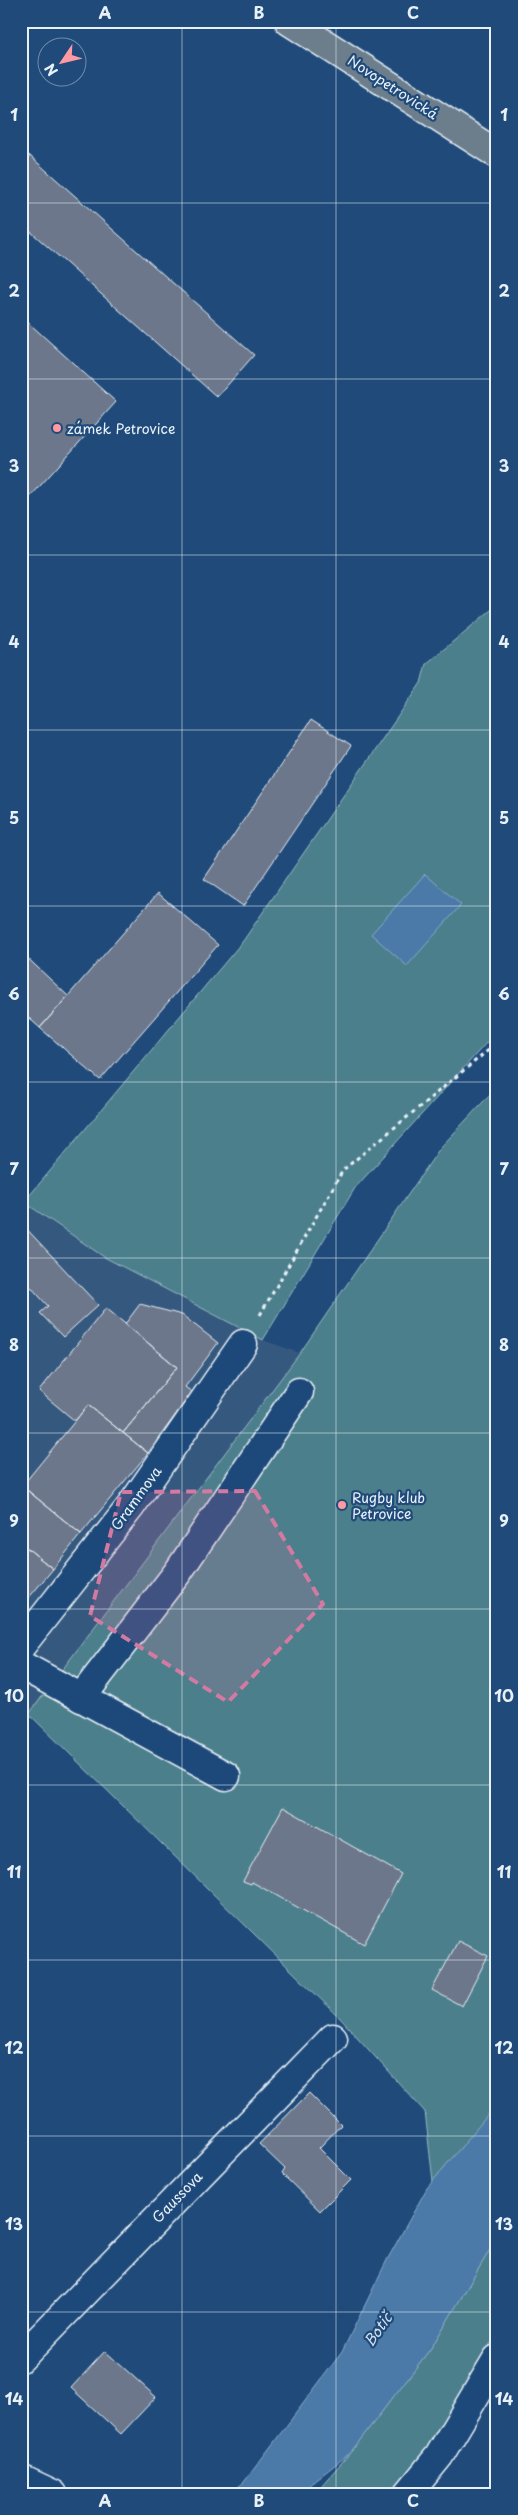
<svg xmlns="http://www.w3.org/2000/svg" width="518" height="2515" viewBox="0 0 518 2515" font-family="'Playpen Sans',sans-serif">
  <style>
    .built { fill: #36587f }
    .green { fill: #4c7f8c; stroke: #9ab8c2 }
    .water { fill: #4c7aa8; stroke: #8aaac8 }
    .building { fill: #6c778b; stroke: #e8f1f8 }
    .lines { fill: none; stroke-linecap: round; stroke-linejoin: round }
    .minor-casing { stroke: #e8f1f8; stroke-width: 31 }
    .major-casing { stroke: #e8f1f8; stroke-width: 31 }
    .path { stroke: #e8f1f8; stroke-width: 3; stroke-dasharray: 4 4; stroke-linecap: butt }
    .minor { stroke: #1f4a7a; stroke-width: 28 }
    .major { stroke: #6c7d8c; stroke-width: 28 }
    .marked { fill: #d37aa2; fill-opacity: 0.2; stroke: #d37aa2; stroke-width: 4; stroke-dasharray: 10 6; stroke-linejoin: round }
    .grid { fill: none; stroke: #e8f1f8; stroke-width: 1; stroke-opacity: 0.55 }
    .poi-dot { fill: #ff9aa2; stroke: #1f4a7a; stroke-width: 2 }
    .labels { text-anchor: middle; dominant-baseline: central; stroke-width: 4.5; stroke-linejoin: round; paint-order: stroke }
    .street-label { font-size: 14px; fill: #e8f1f8; stroke: #1f4a7a }
    .poi-label { font-size: 14px; fill: #e8f1f8; stroke: #1f4a7a; text-anchor: start }
    .water-label { font-size: 15px; font-style: italic; fill: #d1dfec; stroke: #1f4a7a }
    .neatline { fill: none; stroke: #e8f1f8; stroke-width: 2 }
    .grid-label { font-size: 16px; text-anchor: middle; font-weight: bold; fill: #e8f1f8 }
  </style>
  <rect width="100%" height="100%" fill="#1f4a7a"/>
  <filter id="ink" filterUnits="userSpaceOnUse"><feTurbulence type="fractalNoise" baseFrequency=".02" numOctaves="2"/><feDisplacementMap in="SourceGraphic" scale="10" xChannelSelector="R" yChannelSelector="G"/><feConvolveMatrix kernelMatrix="1 2 1 2 8 2 1 2 1" color-interpolation-filters="sRGB"/></filter>
  <g filter="url(#ink)">
    <!-- built -->
    <path class="built" d="M24,1202L104,1257L263,1340L300,1353L29,1714L21,1707V1203Z"/>
    <!-- green -->
    <path class="green" d="M497,605V1031L355,1188L263,1340L104,1257L24,1202L243,941L421,683L426,664Z
      M497,1087V2105L433,2181L425,2112L340,2018L29,1714L300,1353L440,1148Z
      M497,2238V2333L427,2450L389,2494H314L350,2453L431,2348Z"/>
    <!-- water -->
    <path class="water" d="M425,874L461,905L407,966L371,934Z
      M497,2104V2238L431,2348L350,2453L298,2494H230L244,2482L342,2352L387,2260L427,2188Z"/>
    <!-- building -->
    <path class="building" d="M21,148L30,156L21,166Z
      M30,156L254,355L217,397L21,223V166Z
      M21,316L116,402L21,507Z
      M311,720L351,746L243,906L204,879Z
      M158,893L218,945L100,1080L40,1028Z
      M21,952L68,996L40,1028L21,1011Z
      M21,1223L98,1305L63,1337L40,1313L48,1306L21,1276Z
      M140,1304L182,1315L218,1343L185,1387L192,1392L148,1453L123,1433L177,1367L125,1324Z
      M106,1308L177,1367L123,1433L88,1405L75,1421L39,1391Z
      M21,1325L29,1351L21,1353Z
      M88,1405L148,1453L81,1534L22,1486Z
      M22,1486L81,1534L53,1569L21,1543Z
      M21,1543L53,1569L21,1607Z
      M283,1807L401,1874L364,1944L252,1882L251,1884L243,1881Z
      M458,1941L488,1956L462,2006L432,1990Z
      M309,2093L341,2125L319,2148L351,2180L320,2211L282,2174L285,2169L259,2144Z
      M105,2351L156,2397L121,2434L71,2388Z"/>
    <g class="lines">
      <defs>
        <path id="minor" d="M21,1646L131,1506L243,1344
          M21,1665L226,1776
          M81,1698L178,1572L299,1392
          M21,2358L333,2038
          M21,2479L53,2494
          M408,2494L439,2456L497,2359"/>
        <path id="major" d="M289,21L497,154"/>
      </defs>
      <!-- minor casing -->
      <use href="#minor" class="minor-casing"/>
      <!-- major casing -->
      <use href="#major" class="major-casing"/>
      <!-- path -->
      <path class="path" d="M260,1315L343,1170L497,1043"/>
      <!-- minor -->
      <use href="#minor" class="minor"/>
      <!-- major -->
      <use href="#major" class="major"/>
    </g>
  </g>
  <!-- marked area -->
  <path class="marked" d="M255,1491L323,1604L228,1702L90,1616L121,1492Z"/>
  <!-- grid -->
  <path class="grid" d="M182,21V2494M336,21V2494M21,203H497M21,379H497M21,555H497M21,730H497M21,906H497M21,1082H497M21,1258H497M21,1433H497M21,1609H497M21,1785H497M21,1960H497M21,2136H497M21,2312H497"/>
  <!-- markers -->
  <g class="poi-dot">
    <circle cx="57" cy="428" r="5"/>
    <circle cx="342" cy="1505" r="5"/>
  </g>
  <g class="labels">
    <!-- street labels -->
    <g class="street-label">
      <text transform="translate(393 87) rotate(33)">Novopetrovická</text>
      <text transform="translate(136 1498) rotate(-54)">Grammova</text>
      <text transform="translate(177 2197) rotate(-46)">Gaussova</text>
    </g>
    <!-- poi labels -->
    <g class="poi-label">
      <text x="67" y="428">zámek Petrovice</text>
      <text x="352" y="1497">Rugby klub<tspan x="352" dy="16">Petrovice</tspan></text>
    </g>
    <!-- water labels -->
    <g class="water-label">
      <text transform="translate(377 2329) rotate(-55)">Botič</text>
    </g>
  </g>
  <!-- margin -->
  <rect width="518" height="2515" fill="none" stroke="#1f4a7a" stroke-width="55"/>
  <!-- north arrow -->
  <g transform="translate(62 62) rotate(235)"><circle r="24" fill="#1f4a7a" stroke="#6f8dac"/>
  <path d="M0-4L9 19L0 12L-9 19Z" fill="#ff9aa2"/>
  <text y="-8" font-size="14" font-weight="bold" text-anchor="middle" fill="#e8f1f8">N</text>
  </g>
  <rect x="28" y="28" width="462" height="2460" class="neatline"/>
  <g class="grid-label">
    <text x="105" y="19">A</text>
    <text x="259" y="19">B</text>
    <text x="413" y="19">C</text>
    <text x="14" y="121">1</text>
    <text x="504" y="121">1</text>
    <text x="14" y="297">2</text>
    <text x="504" y="297">2</text>
    <text x="14" y="472">3</text>
    <text x="504" y="472">3</text>
    <text x="14" y="648">4</text>
    <text x="504" y="648">4</text>
    <text x="14" y="824">5</text>
    <text x="504" y="824">5</text>
    <text x="14" y="1000">6</text>
    <text x="504" y="1000">6</text>
    <text x="14" y="1175">7</text>
    <text x="504" y="1175">7</text>
    <text x="14" y="1351">8</text>
    <text x="504" y="1351">8</text>
    <text x="14" y="1527">9</text>
    <text x="504" y="1527">9</text>
    <text x="14" y="1702">10</text>
    <text x="504" y="1702">10</text>
    <text x="14" y="1878">11</text>
    <text x="504" y="1878">11</text>
    <text x="14" y="2054">12</text>
    <text x="504" y="2054">12</text>
    <text x="14" y="2230">13</text>
    <text x="504" y="2230">13</text>
    <text x="14" y="2405">14</text>
    <text x="504" y="2405">14</text>
    <text x="105" y="2507">A</text>
    <text x="259" y="2507">B</text>
    <text x="413" y="2507">C</text>
  </g>
</svg>
